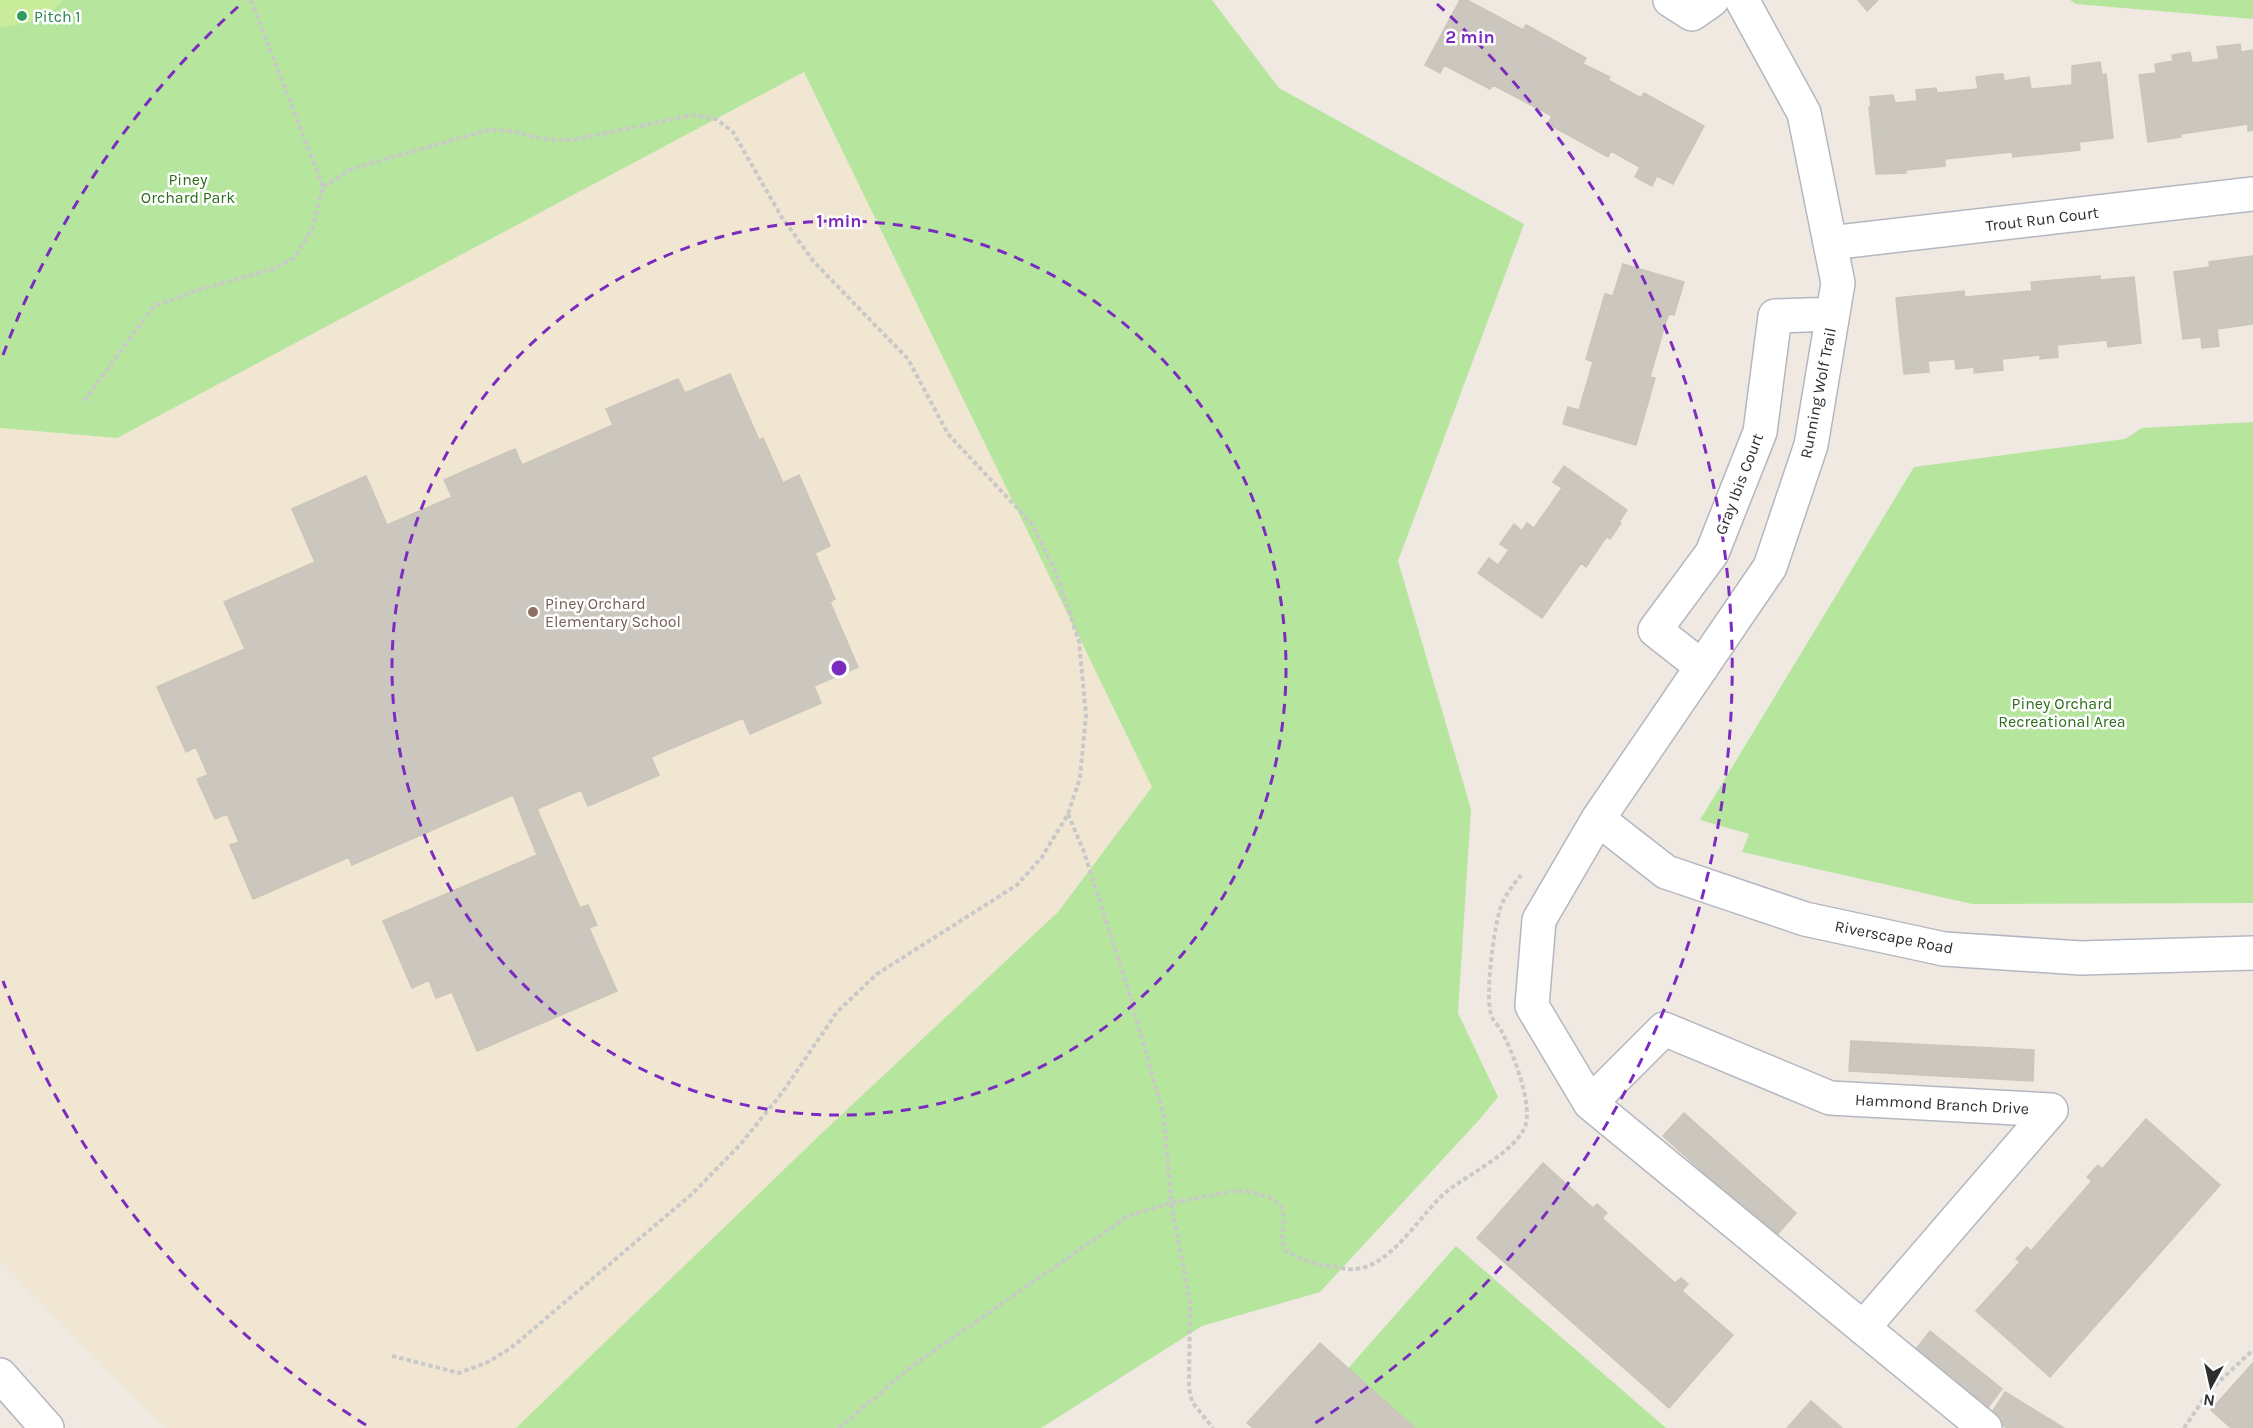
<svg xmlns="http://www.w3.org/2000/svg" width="2253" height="1428" viewBox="0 0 2253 1428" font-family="Karla,sans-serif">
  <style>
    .education { fill: #f0e6d1 }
    .green { fill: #b6e59e }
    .pitch { fill: #c9ec9a }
    .building { fill: #cbc7bf; stroke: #cbc5ba; stroke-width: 1.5 }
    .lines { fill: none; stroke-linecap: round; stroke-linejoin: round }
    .minor-casing { stroke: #b4b7c1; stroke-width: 36 }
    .path { stroke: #c9c9c9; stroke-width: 4; stroke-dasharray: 4.5 3; stroke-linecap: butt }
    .minor { stroke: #fff; stroke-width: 33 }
    .ring { fill: none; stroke: #7b2cbf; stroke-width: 3; stroke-dasharray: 10 8 }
    .leisure-dot { fill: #2e9e5b; stroke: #fff; stroke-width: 2 }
    .education-dot { fill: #8d6e63; stroke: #fff; stroke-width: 2 }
    .labels { text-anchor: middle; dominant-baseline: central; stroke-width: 5; stroke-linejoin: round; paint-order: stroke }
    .leisure-label { font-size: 16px; fill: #27864d; stroke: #fff; text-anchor: start }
    .park-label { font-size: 16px; fill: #2c6e1b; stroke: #fff }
    .street-label { font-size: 16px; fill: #2e2e2e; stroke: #fff }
    .education-label { font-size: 16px; fill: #785e54; stroke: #fff; text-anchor: start }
    .centre { fill: #7b2cbf; stroke: #fff; stroke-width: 3 }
    .ring-label { font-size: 18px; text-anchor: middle; font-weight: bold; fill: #7b2cbf; stroke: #fff; stroke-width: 5; stroke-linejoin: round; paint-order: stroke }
  </style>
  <rect width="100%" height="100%" fill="#efe9e1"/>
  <!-- education -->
  <path class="education" d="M804,72L1152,787L1058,912L823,1132L516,1428H166L0,1261V428L117,438Z"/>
  <!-- green -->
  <path class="green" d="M0,0H1212L1279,88L1524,224L1398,561L1471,809L1458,1013L1498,1097L1479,1120L1320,1292L1202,1326L1041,1428H516L823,1132L1058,912L1152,787L804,72L117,438L0,428Z
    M2070,0H2253V19L2076,4Z
    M2253,422V903L1972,904L1742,852L1749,834L1700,820L1914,467L2125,439L2142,428Z
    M1456,1246L1666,1428H1407L1344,1373Z"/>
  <!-- pitch -->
  <path class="pitch" d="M0,0H63C46,19 25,26 0,27Z"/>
  <!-- building -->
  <path class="building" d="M1460,0H1467L1523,30L1526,25L1528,26L1586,58L1583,64L1610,77L1608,80L1641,98L1644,93L1704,126L1673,184L1657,176L1652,186L1635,177L1640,167L1611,151L1608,157L1548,124L1552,116L1493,85L1490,89L1444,65L1440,73L1425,65Z
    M1858,0H1878L1867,11Z
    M2240,44L2241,52L2253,50V130L2248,131V124L2181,134V137L2148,142L2139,75L2156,73L2155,64L2173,61L2172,55L2190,52L2192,63L2200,62L2219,59L2217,47Z
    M2100,62L2102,75L2106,74L2113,138L2079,142L2080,150L2013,157L2012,152L1945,159V166L1906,170V173L1876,174L1869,107H1871L1870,97L1893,95L1895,103L1917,101L1916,90L1936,88L1937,93L1978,89L1976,77L1999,74H2003L2004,81L2029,77L2031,89L2072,85V66Z
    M2253,256V324L2217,329L2219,346L2202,348L2201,337L2183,339L2174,272L2210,267L2209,262Z
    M1623,264L1684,282L1674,315L1669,314L1666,321L1650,377L1655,378L1636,445L1563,424L1568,407L1579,410L1593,362L1586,359L1605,294L1613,296Z
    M2100,276V280L2134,277L2141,343L2108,347L2107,340L2057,345L2058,357L2040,359V355L2002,359L2003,370L1974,373V367L1956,369L1955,359L1928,361L1929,372L1904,374L1896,298L1964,291L1965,297L2032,291L2031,282Z
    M730,374L759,440L763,438L783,483L799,475L830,546L815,553L835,599L830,602L858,667L814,686L821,703L750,734L743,718L651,757L659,775L588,806L581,790L537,809L580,908L588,905L597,925L589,928L617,991L477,1051L452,992L436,998L429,980L412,988L383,921L537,855L513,795L352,865L349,857L253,899L230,845L239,842L227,814L215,819L197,779L208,775L196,747L186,752L157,687L245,649L224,602L315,562L292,509L366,476L387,525L452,497L444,480L515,449L522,465L613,425L606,409L678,379L685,393Z
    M1564,466L1627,510L1619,522L1621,523L1610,539L1607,536L1586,567L1581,563L1542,618L1478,573L1489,558L1498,565L1509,550L1500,544L1514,524L1522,531L1527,523L1534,528L1562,488L1553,482Z
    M1851,1041L2034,1050L2033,1081L1849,1071Z
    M1684,1113L1796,1213L1775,1237L1663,1136Z
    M2146,1119L2220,1185L2050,1377L1976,1311L2020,1262L2016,1259L2027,1247L2031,1251L2092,1181L2087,1177L2098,1165L2102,1169Z
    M1543,1163L1593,1208L1597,1204L1607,1213L1602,1218L1675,1283L1681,1278L1688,1284L1682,1291L1733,1335L1669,1408L1477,1238Z
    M1930,1331L2002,1389L1983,1414L1913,1353Z
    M1320,1343L1415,1428H1253L1247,1423Z
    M2253,1363V1428H2231L2211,1410Z
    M2005,1392L2064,1428H2007L1989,1417Z
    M1811,1401L1842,1428H1787Z"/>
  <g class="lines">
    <defs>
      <path id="minor" d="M1670,0L1692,14L1712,0
        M1742,0L1804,113L1838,283L1811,445L1770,567L1598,819L1539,920L1532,1006L1590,1103L1985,1428
        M1830,243L2253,194
        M1702,667L1655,630L1712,553L1760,432L1775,316L1833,314
        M1598,819L1666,872L1805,919L1944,949L2081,958L2253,953
        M1590,1103L1664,1029L1830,1098L2051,1110L1863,1328
        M0,1375L47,1428"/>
    </defs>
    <!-- minor casing -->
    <use href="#minor" class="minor-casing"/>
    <!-- path -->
    <path class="path" d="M323,187L351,169L488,130L511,131L543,139L572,140L693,115L716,119L733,132L781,216L814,262L908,359L948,434L1032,524L1057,575L1079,642L1086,715L1080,778L1068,814L1042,857L1017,885L877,974L837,1012L782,1093L739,1146L692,1194L511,1348L486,1363L459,1373L392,1356
      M84,401L154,306L198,290L273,269L294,258L313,227L323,187L251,0
      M1068,814L1084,852L1127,986L1164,1117L1171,1203L1190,1302L1189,1388L1192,1402L1213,1428
      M839,1428L912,1366L1128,1216L1171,1203L1234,1191H1247L1271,1198L1281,1207L1284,1216L1282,1240L1285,1250C1302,1261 1316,1265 1336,1267C1342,1268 1348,1270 1354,1269C1392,1268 1422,1210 1450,1189C1470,1174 1513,1152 1524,1129C1535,1107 1512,1050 1501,1030C1498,1025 1492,1020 1491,1014C1485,995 1494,926 1501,906C1506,894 1513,885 1521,875
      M2184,1428L2209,1391L2253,1350"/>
    <!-- minor -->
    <use href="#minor" class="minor"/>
  </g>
  <!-- distance rings -->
  <g class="ring">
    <circle cx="839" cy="668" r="447"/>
    <path d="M366 1425A893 893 0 0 1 3 981M3 355A893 893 0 0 1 241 4M1437 4A893 893 0 0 1 1312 1425"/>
  </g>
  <!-- markers -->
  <circle class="leisure-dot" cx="22" cy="16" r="6"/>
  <circle class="education-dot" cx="533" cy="612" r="6"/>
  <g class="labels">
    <!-- leisure labels -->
    <g class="leisure-label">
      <text x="34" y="16">Pitch 1</text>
    </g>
    <!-- park labels -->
    <g class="park-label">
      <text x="188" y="179">Piney<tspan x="188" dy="18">Orchard Park</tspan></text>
      <text x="2062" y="703">Piney Orchard<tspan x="2062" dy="18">Recreational Area</tspan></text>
    </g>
    <!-- street labels -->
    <g class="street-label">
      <text transform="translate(2042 219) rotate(-7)">Trout Run Court</text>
      <text transform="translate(1818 393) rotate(-79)">Running Wolf Trail</text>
      <text transform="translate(1739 484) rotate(-69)">Gray Ibis Court</text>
      <text transform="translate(1894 937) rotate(11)">Riverscape Road</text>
      <text transform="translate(1942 1104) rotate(3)">Hammond Branch Drive</text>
    </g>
    <!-- education labels -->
    <g class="education-label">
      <text x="545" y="603">Piney Orchard<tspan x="545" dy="18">Elementary School</tspan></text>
    </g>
  </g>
  <circle cx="839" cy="668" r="9" class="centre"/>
  <g class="ring-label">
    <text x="1470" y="43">2 min</text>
    <text x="839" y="227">1 min</text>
  </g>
  <!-- north arrow -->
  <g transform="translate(2211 1386) rotate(188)" stroke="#ffffff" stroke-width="4.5" paint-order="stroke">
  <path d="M0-4.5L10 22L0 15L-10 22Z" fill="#2e2e2e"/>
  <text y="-9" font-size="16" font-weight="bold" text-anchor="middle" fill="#2e2e2e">N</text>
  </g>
</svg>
